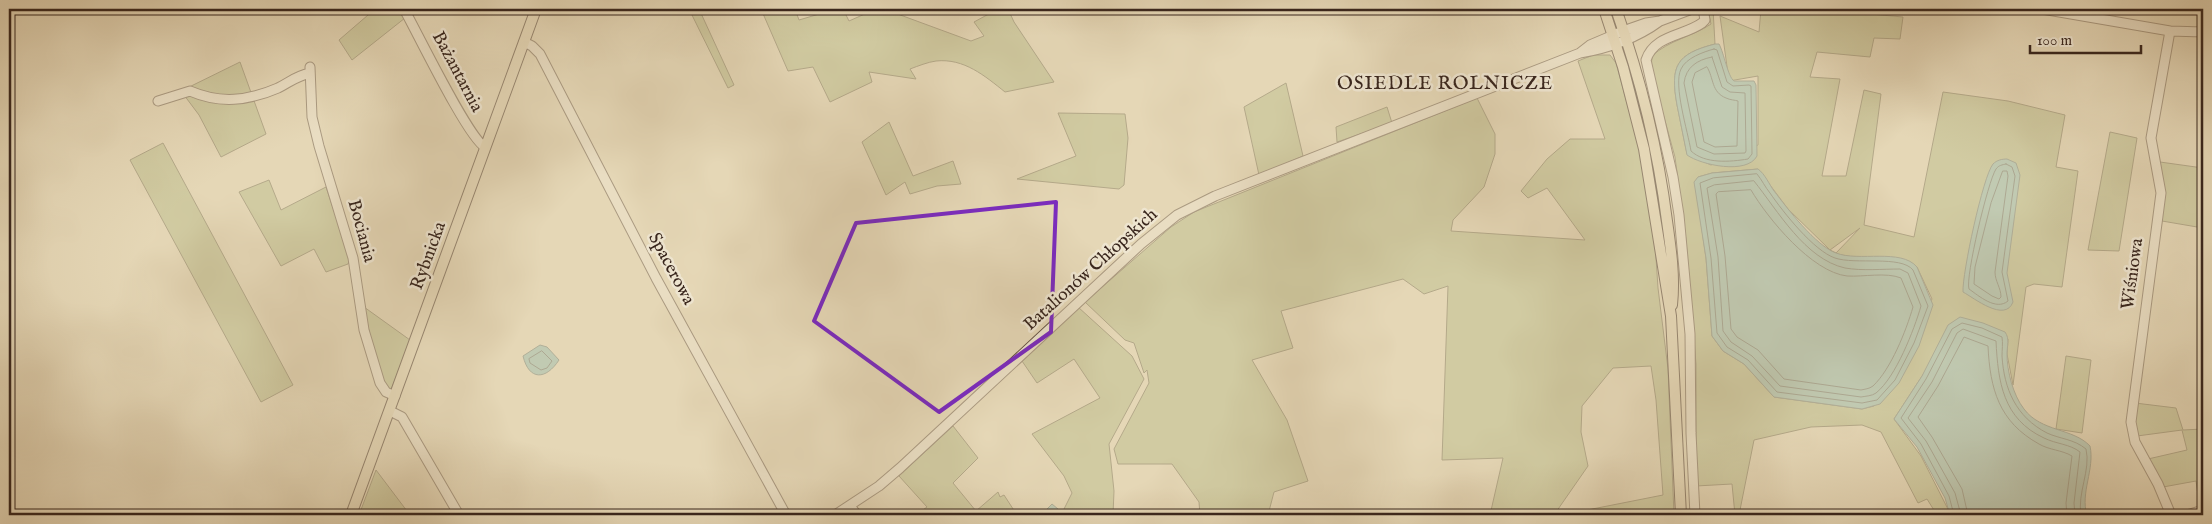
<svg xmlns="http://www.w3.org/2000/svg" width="2212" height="524" viewBox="0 0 2212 524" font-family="'IM FELL English',serif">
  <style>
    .green { fill: #b9bd8b; stroke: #797254; fill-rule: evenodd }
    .water { fill: #96baae; stroke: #717f74 }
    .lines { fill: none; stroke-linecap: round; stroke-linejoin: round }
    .shore { stroke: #687066; stroke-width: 1 }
    .minor-casing { stroke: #645243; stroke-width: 11 }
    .major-casing { stroke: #39261d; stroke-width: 12 }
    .minor { stroke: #eee5d0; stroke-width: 9 }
    .major { stroke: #e5d7b6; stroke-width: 10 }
    .marked { fill: none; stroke: #7b2cbf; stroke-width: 4; stroke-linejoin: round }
    .labels { text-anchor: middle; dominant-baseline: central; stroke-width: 5; stroke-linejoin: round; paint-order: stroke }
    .street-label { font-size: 18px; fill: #39261d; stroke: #eee5d0 }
    .neighbourhood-label { font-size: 19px; letter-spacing: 1px; fill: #39261d; stroke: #eee5d0 }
  </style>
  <rect width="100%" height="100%" fill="#e5d7b6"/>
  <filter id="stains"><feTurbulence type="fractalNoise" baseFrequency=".004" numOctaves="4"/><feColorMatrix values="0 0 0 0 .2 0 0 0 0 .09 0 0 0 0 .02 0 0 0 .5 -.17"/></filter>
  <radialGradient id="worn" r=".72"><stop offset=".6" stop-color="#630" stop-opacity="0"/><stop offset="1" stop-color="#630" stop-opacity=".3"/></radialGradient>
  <!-- green -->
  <path class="green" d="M375,9H399L405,18L352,60L339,40Z
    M689,9H699L734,85L728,88Z
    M761,9H795L799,20L836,9H843L849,21L876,9H884L971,41L984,36L974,22L998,9H1008L1014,22L1054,82L1005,92C985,76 964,58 936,61C928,62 918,66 910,69L916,79L869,72L872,82L830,102L813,67L788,71Z
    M1713,9L1715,44C1676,54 1670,66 1677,105C1680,121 1684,138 1687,154L1711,165L1758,145V76L1729,81L1720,16L1759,32L1761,9H1815L1903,17L1900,39L1874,38L1870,57L1817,52L1810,77L1840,79L1822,176H1846L1864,90L1881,94L1864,225L1914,237L1943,92L2008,101L2065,115L2056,167L2078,171L2062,287L2034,284L2026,287L2013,385L2007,354L2008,339L1928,367L1894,419L1921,456L1951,515H1937L1927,499L1918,503L1881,432L1862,425L1811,427L1754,440L1739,515H1735L1732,484L1696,486V364L1686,240L1675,157L1651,70L1652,56C1669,40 1692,37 1711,24L1708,10ZM1758,169L1788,209L1830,250L1833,259L1841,255L1917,267L1932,299L1874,406L1862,409L1774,397L1744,364L1723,351L1712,336L1706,258L1695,182L1698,177L1712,173ZM1860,228L1836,253L1830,250Z
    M1593,55H1610L1616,63L1639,147L1655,243L1658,288L1668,369L1674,515H1562L1663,495L1656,400L1651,366L1613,368L1582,406L1581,432L1588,466L1554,515H1490L1503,458L1442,460L1448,286L1424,294L1403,279L1281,311L1293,348L1252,360L1287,420L1308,481L1274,492L1268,515H1200L1199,502L1172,464H1118L1114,449L1149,383L1147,370L1144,373L1134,343L1125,340L1085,302L1171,227L1194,212L1477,98L1495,134V154L1484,187L1453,220L1451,231L1585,240L1547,188L1528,198L1521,191L1547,159L1570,139H1605L1578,61Z
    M240,62L266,134L221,157L199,115L181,91Z
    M1286,83L1303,156L1259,175L1244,107Z
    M1387,107L1392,123L1337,142L1336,127Z
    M1058,113L1125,114L1128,138L1124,185L1119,189L1017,179L1076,156Z
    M889,122L913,176L953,161L961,184L937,186L910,194L905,182L886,195L862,142Z
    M2110,132L2137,138L2119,251L2088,250Z
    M163,143L293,385L261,402L130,160Z
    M2160,162L2203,168V228L2162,221Z
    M269,180L281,210L326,187L350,258L348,264L326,272L314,249L281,266L239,192Z
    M364,307L410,340L391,390C377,381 368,324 364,307Z
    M1078,307L1132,356L1144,379L1109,444L1114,491L1113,515H1061L1072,493L1064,476L1032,434L1100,398L1074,359L1037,383L1022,361Z
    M2066,356L2091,360L2082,433L2056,429Z
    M2135,403L2176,408L2183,430L2203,429V509H2200L2196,481L2163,487L2148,459L2187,450L2182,430L2137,436L2133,426Z
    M953,426L978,458L953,483L976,511L998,492L1000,497L1004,495L1017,515H916L927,507L899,476Z
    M376,470L410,515H359Z"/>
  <!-- water -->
  <path class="water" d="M1715,44H1719C1724,53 1728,77 1734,81H1754L1756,85L1757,156C1747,175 1701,165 1687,155C1684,138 1680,122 1677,105C1670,66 1676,54 1715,44Z
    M2007,159L2016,163L2020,175L2007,273L2013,302C2005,323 1974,298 1963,292C1962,274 1983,176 1993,164C1997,160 2002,159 2007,159Z
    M1758,169C1765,174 1769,184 1774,191C1787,208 1816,246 1836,253C1859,262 1901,248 1917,267L1933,305L1919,346L1899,383L1880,404L1862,409L1774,397L1744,364L1723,351L1712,336L1706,258L1694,182L1698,177L1712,173Z
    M1960,317L1983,323L2005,332C2010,339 2007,346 2007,354C2007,371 2013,395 2024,409C2041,432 2073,428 2090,446C2095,469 2080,493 2087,515H1950L1945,498L1917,447L1894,419L1922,376L1948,325Z
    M540,345L547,347L559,360C546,380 529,381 523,356Z
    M1052,504L1058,509L1061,515H1041Z"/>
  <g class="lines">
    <!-- shore -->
    <path class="shore" d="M1714,49L1717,50L1727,82L1733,86L1749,85L1751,86L1752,154L1748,159C1730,162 1705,164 1691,151C1688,132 1673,85 1681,69C1686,58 1703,52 1714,49Z
      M1712,57L1722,87L1730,92L1745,93L1746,151L1745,153L1714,154L1697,147L1684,83C1686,67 1697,60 1712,57Z
      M1707,67C1714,78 1711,92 1726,98C1730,100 1735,100 1738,101L1737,146L1715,147L1704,142L1692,82L1695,73Z
      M2006,164L2012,167L2015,176L2002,272L2008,301C1996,311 1979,296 1969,289C1965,278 1988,181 1996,169C1999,165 2002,165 2006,164Z
      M2003,171H2007L2008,176L1995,272C1995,281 2001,288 2001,297L1999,299L1992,296L1974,284L1975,267L1991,203Z
      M1757,174C1762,180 1765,187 1770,193C1783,212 1814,251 1835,258C1855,265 1901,255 1913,270L1928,306L1914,343L1895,380L1877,400L1862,403L1777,392L1748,360L1727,347L1717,333L1711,258L1700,183L1713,178Z
      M1754,181C1778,211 1805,259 1845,268C1862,271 1882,269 1900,269L1908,273L1921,306C1914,330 1896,377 1876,393C1872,396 1866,396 1861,397L1780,386L1752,356L1731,342L1723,331L1718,257L1707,188L1714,185Z
      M1751,190C1768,219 1812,272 1847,276C1864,277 1886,272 1901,278L1913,307C1906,331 1891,369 1873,386C1869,389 1865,389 1861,390L1784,379L1758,350L1737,337L1731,329L1725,256L1716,194L1718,192Z
      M542,351L552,361L547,368L541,370L530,363L529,359Z
      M1954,515L1949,496L1921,444L1901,418L1926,379L1952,329L1962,323L1982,328L2002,337C2003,343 2002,350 2002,356C2004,389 2016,417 2047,433C2060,439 2074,439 2086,449C2091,470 2077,493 2081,515
      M1961,515L1955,493L1926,441L1908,418L1932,382L1957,333L1963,329L1996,341C1998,382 2003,419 2044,438C2056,444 2070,444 2080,452L2074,503L2075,515
      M1968,515L1962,489L1932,437L1918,417L1938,386L1964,337L1988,346C1990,389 1999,422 2039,444C2049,450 2062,450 2072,456L2066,503L2067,515"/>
    <defs>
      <path id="minor" d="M404,9C417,32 468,138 485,147
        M2042,9L2170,31L2203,32
        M2170,31L2151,138L2161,193L2131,422L2135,442L2158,484L2171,515
        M524,42L532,46L540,54L656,278L786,515
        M1581,52L1590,45L1623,31L1646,23L1660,21L1692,9
        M310,67L312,117L319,146L353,258L364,330L380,383L386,392L395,396
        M158,101L190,91C220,104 248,101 278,88C290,82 296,76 310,73
        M390,411L402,417L459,515
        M850,506L857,515
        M835,515L879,486L900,468L1141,244L1177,215L1215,196L1580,53C1607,49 1637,38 1660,21
        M1695,515L1691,433L1690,334L1679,215L1673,177L1646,60C1654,35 1684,36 1702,23L1705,20L1703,9
        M2187,515L2203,510"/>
      <path id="major" d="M1604,9L1623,67L1644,149L1671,316L1681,515
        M1616,9C1640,77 1658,149 1667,221C1671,249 1675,277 1672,305
        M351,515L536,9"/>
    </defs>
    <!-- minor casing -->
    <use href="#minor" class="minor-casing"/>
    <!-- major casing -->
    <use href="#major" class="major-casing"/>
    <!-- minor -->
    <use href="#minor" class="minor"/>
    <!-- major -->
    <use href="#major" class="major"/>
  </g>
  <!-- marked area -->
  <path d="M0 0H2212V524H0ZM1056,202L1051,332L939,412L814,321L856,223Z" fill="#e5d7b6" fill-opacity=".55" fill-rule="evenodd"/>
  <path class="marked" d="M1056,202L1051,332L939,412L814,321L856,223Z"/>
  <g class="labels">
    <!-- street labels -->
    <g class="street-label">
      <text transform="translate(457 72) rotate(62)">Bażantarnia</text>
      <text transform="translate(361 231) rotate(75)">Bociania</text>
      <text transform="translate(429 256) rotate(-70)">Rybnicka</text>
      <text transform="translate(671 269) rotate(62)">Spacerowa</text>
      <text transform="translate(1091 270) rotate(-42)">Batalionów Chłopskich</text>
      <text transform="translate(2133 274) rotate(-82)">Wiśniowa</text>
    </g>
    <!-- neighbourhood labels -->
    <g class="neighbourhood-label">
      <text x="1445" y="84">OSIEDLE ROLNICZE</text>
    </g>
  </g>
  <!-- margin -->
  <rect width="2212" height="524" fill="none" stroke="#e5d7b6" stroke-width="30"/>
  <rect x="10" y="10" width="2192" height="504" fill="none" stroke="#39261d" stroke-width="2.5"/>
  <rect x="15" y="15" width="2182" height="494" fill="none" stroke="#39261d"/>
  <!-- scale -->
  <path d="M2030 45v8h111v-8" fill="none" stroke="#39261d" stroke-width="2.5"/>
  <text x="2037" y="45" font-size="15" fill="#39261d" stroke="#eee5d0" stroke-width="4" paint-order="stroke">100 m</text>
  <rect width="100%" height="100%" filter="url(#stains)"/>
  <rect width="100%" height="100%" fill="url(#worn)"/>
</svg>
